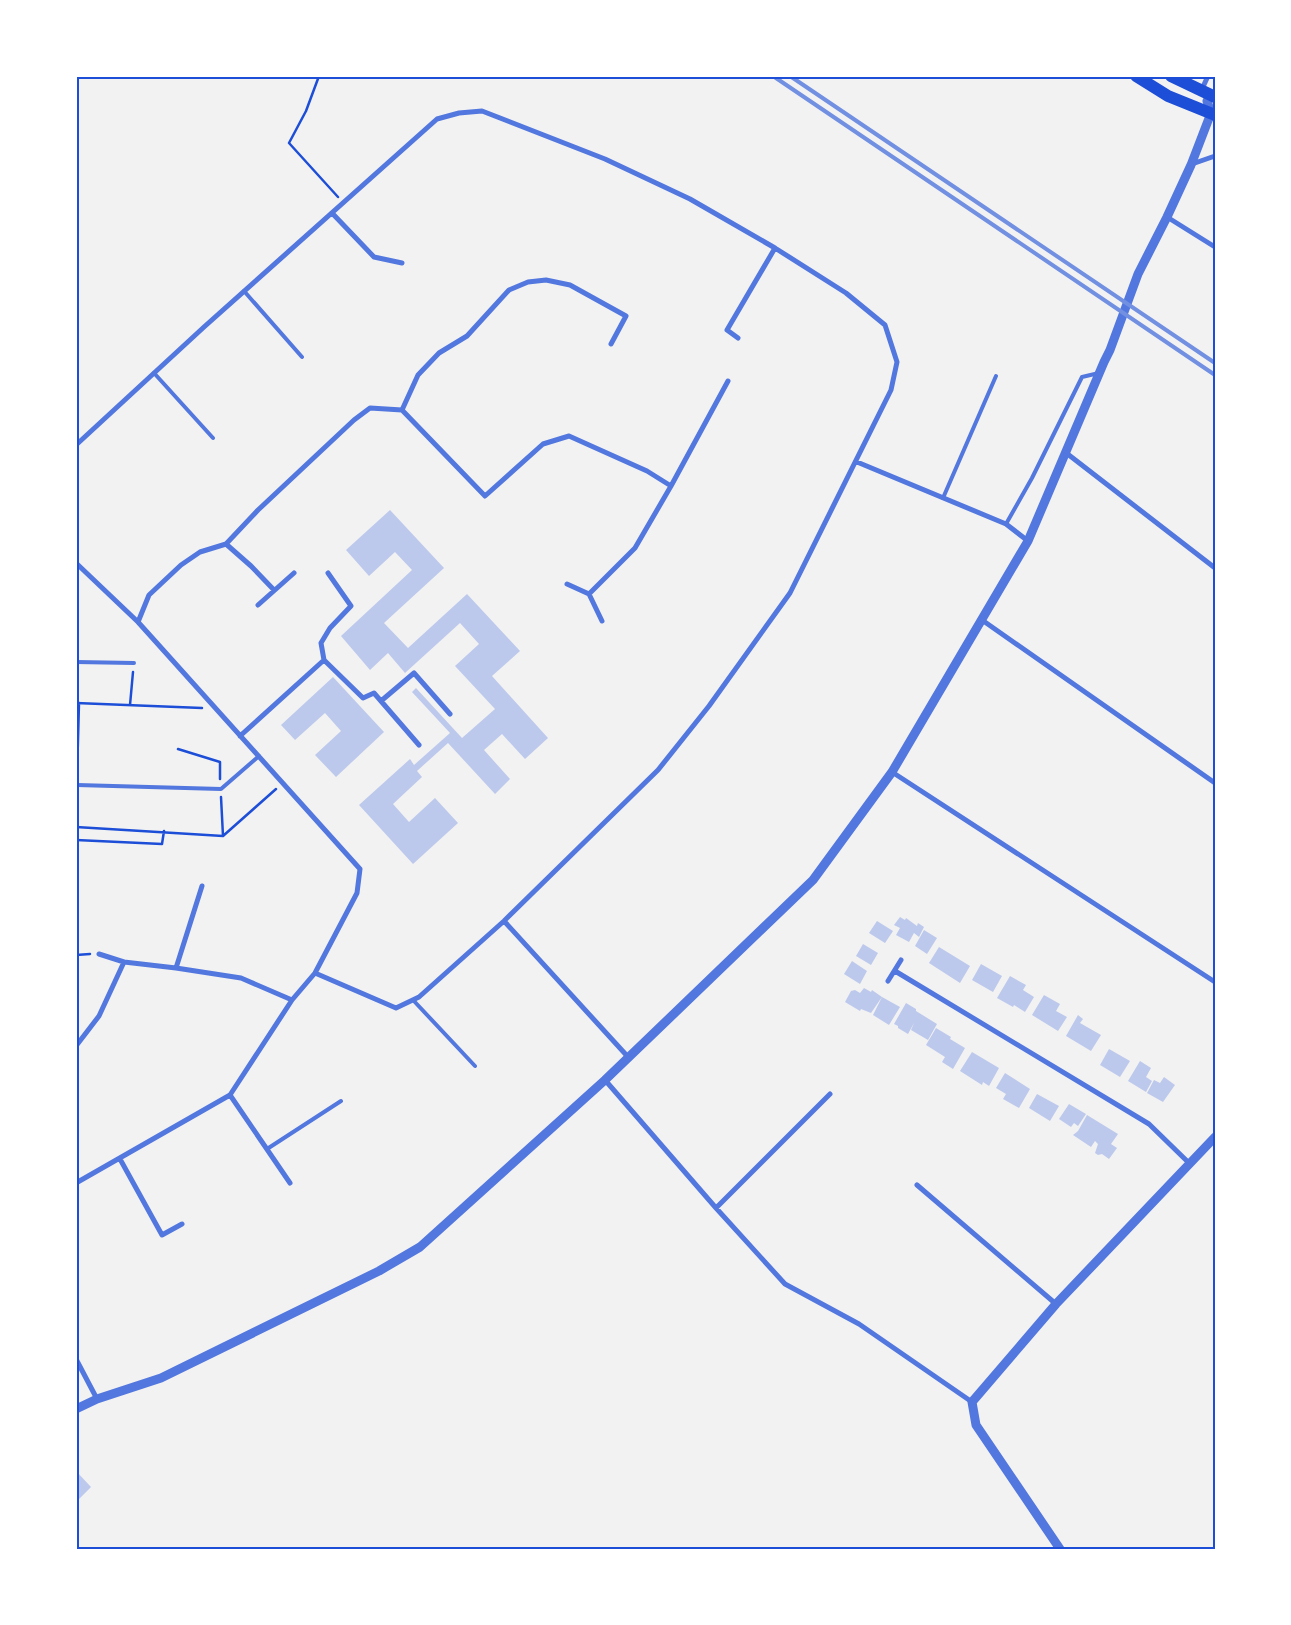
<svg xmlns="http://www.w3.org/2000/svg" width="1291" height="1625" viewBox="0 0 1291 1625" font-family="Helvetica,sans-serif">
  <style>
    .building { fill: #bdc9ec }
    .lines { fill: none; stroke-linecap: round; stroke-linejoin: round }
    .path { stroke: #1d4ed8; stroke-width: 2.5 }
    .service { stroke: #5277de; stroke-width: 4 }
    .minor { stroke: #5277de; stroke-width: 5 }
    .tertiary { stroke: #5277de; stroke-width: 9 }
    .trunk { stroke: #1d4ed8; stroke-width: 12 }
    .rail { stroke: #7290e2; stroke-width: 4 }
    .neatline { fill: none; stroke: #1d4ed8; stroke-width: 2 }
  </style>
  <rect width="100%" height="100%" fill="#f2f2f2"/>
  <!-- building -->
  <path class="building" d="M390,510L444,568L384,623L408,648L467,594L520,651L492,676L548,738L525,759L502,734L484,750L510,779L495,794L448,743L417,771L422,777L393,804L409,822L435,798L458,823L413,864L359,805L410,759L414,765L450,733L412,692L416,688L462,738L495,709L455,666L479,644L460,623L405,673L388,653L370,670L341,636L412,570L395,552L369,576L346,550Z
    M333,677L384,732L336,777L315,755L341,731L325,713L295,740L281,725Z
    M900,917L905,920L906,918L917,926L918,923L924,927L919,937L914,933L909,942L896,935L900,928L894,925Z
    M877,921L893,931L885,943L869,933Z
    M924,930L937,938L927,954L915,946Z
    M863,944L878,953L871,965L856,956Z
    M939,947L970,966L960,983L929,963Z
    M852,961L867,971L860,984L844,974Z
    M981,964L1002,976L993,992L972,980Z
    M1010,976L1026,985L1023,990L1034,997L1025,1012L1014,1005L1013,1007L997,998Z
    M864,988L871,992L872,990L882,997L871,1013L861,1009L860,1011L845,1002L851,991L855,990L860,993Z
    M1044,995L1060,1004L1056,1011L1067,1017L1058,1031L1032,1015Z
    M882,997L900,1007L889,1025L873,1015Z
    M906,1003L916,1009V1011L937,1024L928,1040L911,1030L914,1023L908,1034L898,1028V1026L894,1024Z
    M1078,1015L1083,1019L1080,1023L1101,1035L1091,1051L1066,1036Z
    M936,1028L951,1037L950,1039L965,1048L953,1069L942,1062L945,1057L926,1045Z
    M1109,1049L1130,1061L1120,1077L1100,1065Z
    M972,1052L999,1068L989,1086L983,1082L982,1085L960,1071Z
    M1140,1061L1151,1068L1146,1077L1152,1081L1146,1092L1128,1081Z
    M1005,1073L1030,1089L1019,1108L1003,1099L1006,1094L996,1088Z
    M1164,1077L1175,1085L1163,1102L1147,1093L1154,1080L1160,1083Z
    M1037,1094L1059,1106L1050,1121L1029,1108Z
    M1069,1104L1086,1114L1078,1126L1074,1123L1071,1127L1059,1119Z
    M1087,1115L1118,1134L1111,1144L1117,1148L1109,1159L1102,1154L1098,1155L1095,1153L1098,1144L1095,1141L1091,1147L1073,1135L1078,1131Z
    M76,1471L91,1487L76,1502Z"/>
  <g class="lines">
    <!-- path -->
    <path class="path" d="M319,76L306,111L289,143L338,197
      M76,703L202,708
      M130,705L133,672
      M178,749L220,762V779
      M77,776L79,703
      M221,797L223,836
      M76,827L223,836L276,789
      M76,840L162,844L164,831
      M76,955L90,954"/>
    <!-- service -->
    <path class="service" d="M244,291L302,357
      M154,373L213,438
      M943,498L996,376
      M1006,524L1032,478L1082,377L1099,373
      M76,662L134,663
      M77,785L221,789L259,756
      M413,1000L475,1066
      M267,1149L341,1101"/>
    <!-- minor -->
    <path class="minor" d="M1202,89L1208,76
      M1192,164L1215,156
      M332,213L374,257L402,263
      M1167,217L1215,247
      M738,338L727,330L775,248
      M402,410L485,496L543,444L569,436L647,471L671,486L635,548L589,594
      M76,445L204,327L437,119L459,113L482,111L605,159L690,199L775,248L846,293L885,325L897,362L891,390L790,593L709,706L658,770L504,921L419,997L396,1008L315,973
      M1065,452L1215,568
      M857,462L1006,524L1028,541
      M671,486L728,381
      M226,544L251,566L274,590
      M76,563L138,622L360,869L357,893L315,973L292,1000L230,1095L76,1183
      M567,584L589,594L602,621
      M258,605L294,573
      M982,620L1215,783
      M138,622L149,595L181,565L200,552L226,544L258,510L354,420L370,408L402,410L418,375L439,353L467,336L509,290L528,282L546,280L570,285L626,316L611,344
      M324,660L321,643L330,628L351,606L328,573
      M381,701L414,673L450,714
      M240,736L324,660L363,698L374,693L419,745
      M892,772L1215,982
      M504,921L629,1058
      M99,954L124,962
      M176,968L202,886
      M895,971L1149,1124L1189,1163
      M888,981L901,960
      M76,1046L99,1016L124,962L176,968L241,978L292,1000
      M605,1080L716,1208L785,1284L859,1324L972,1402
      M230,1095L290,1183
      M120,1159L162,1235L182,1224
      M917,1185L1056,1304
      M716,1208L830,1094
      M76,1359L97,1399"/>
    <!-- tertiary -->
    <path class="tertiary" d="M76,1409L97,1399L161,1378L379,1271L420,1247L605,1080L813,880L892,772L1028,541L1104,362L1110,350L1138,274L1167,217L1191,165L1211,113L1207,101
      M1060,1549L976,1425L972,1402L1056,1304L1215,1137"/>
    <!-- trunk -->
    <path class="trunk" d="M1136,76L1168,96L1215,115
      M1171,76L1215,97"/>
    <!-- rail -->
    <path class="rail" d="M773,76L1215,375
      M790,76L1215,363"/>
  </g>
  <!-- border -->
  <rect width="1291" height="1625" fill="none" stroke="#ffffff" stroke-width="155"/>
  <rect x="78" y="78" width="1136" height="1470" class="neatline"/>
</svg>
